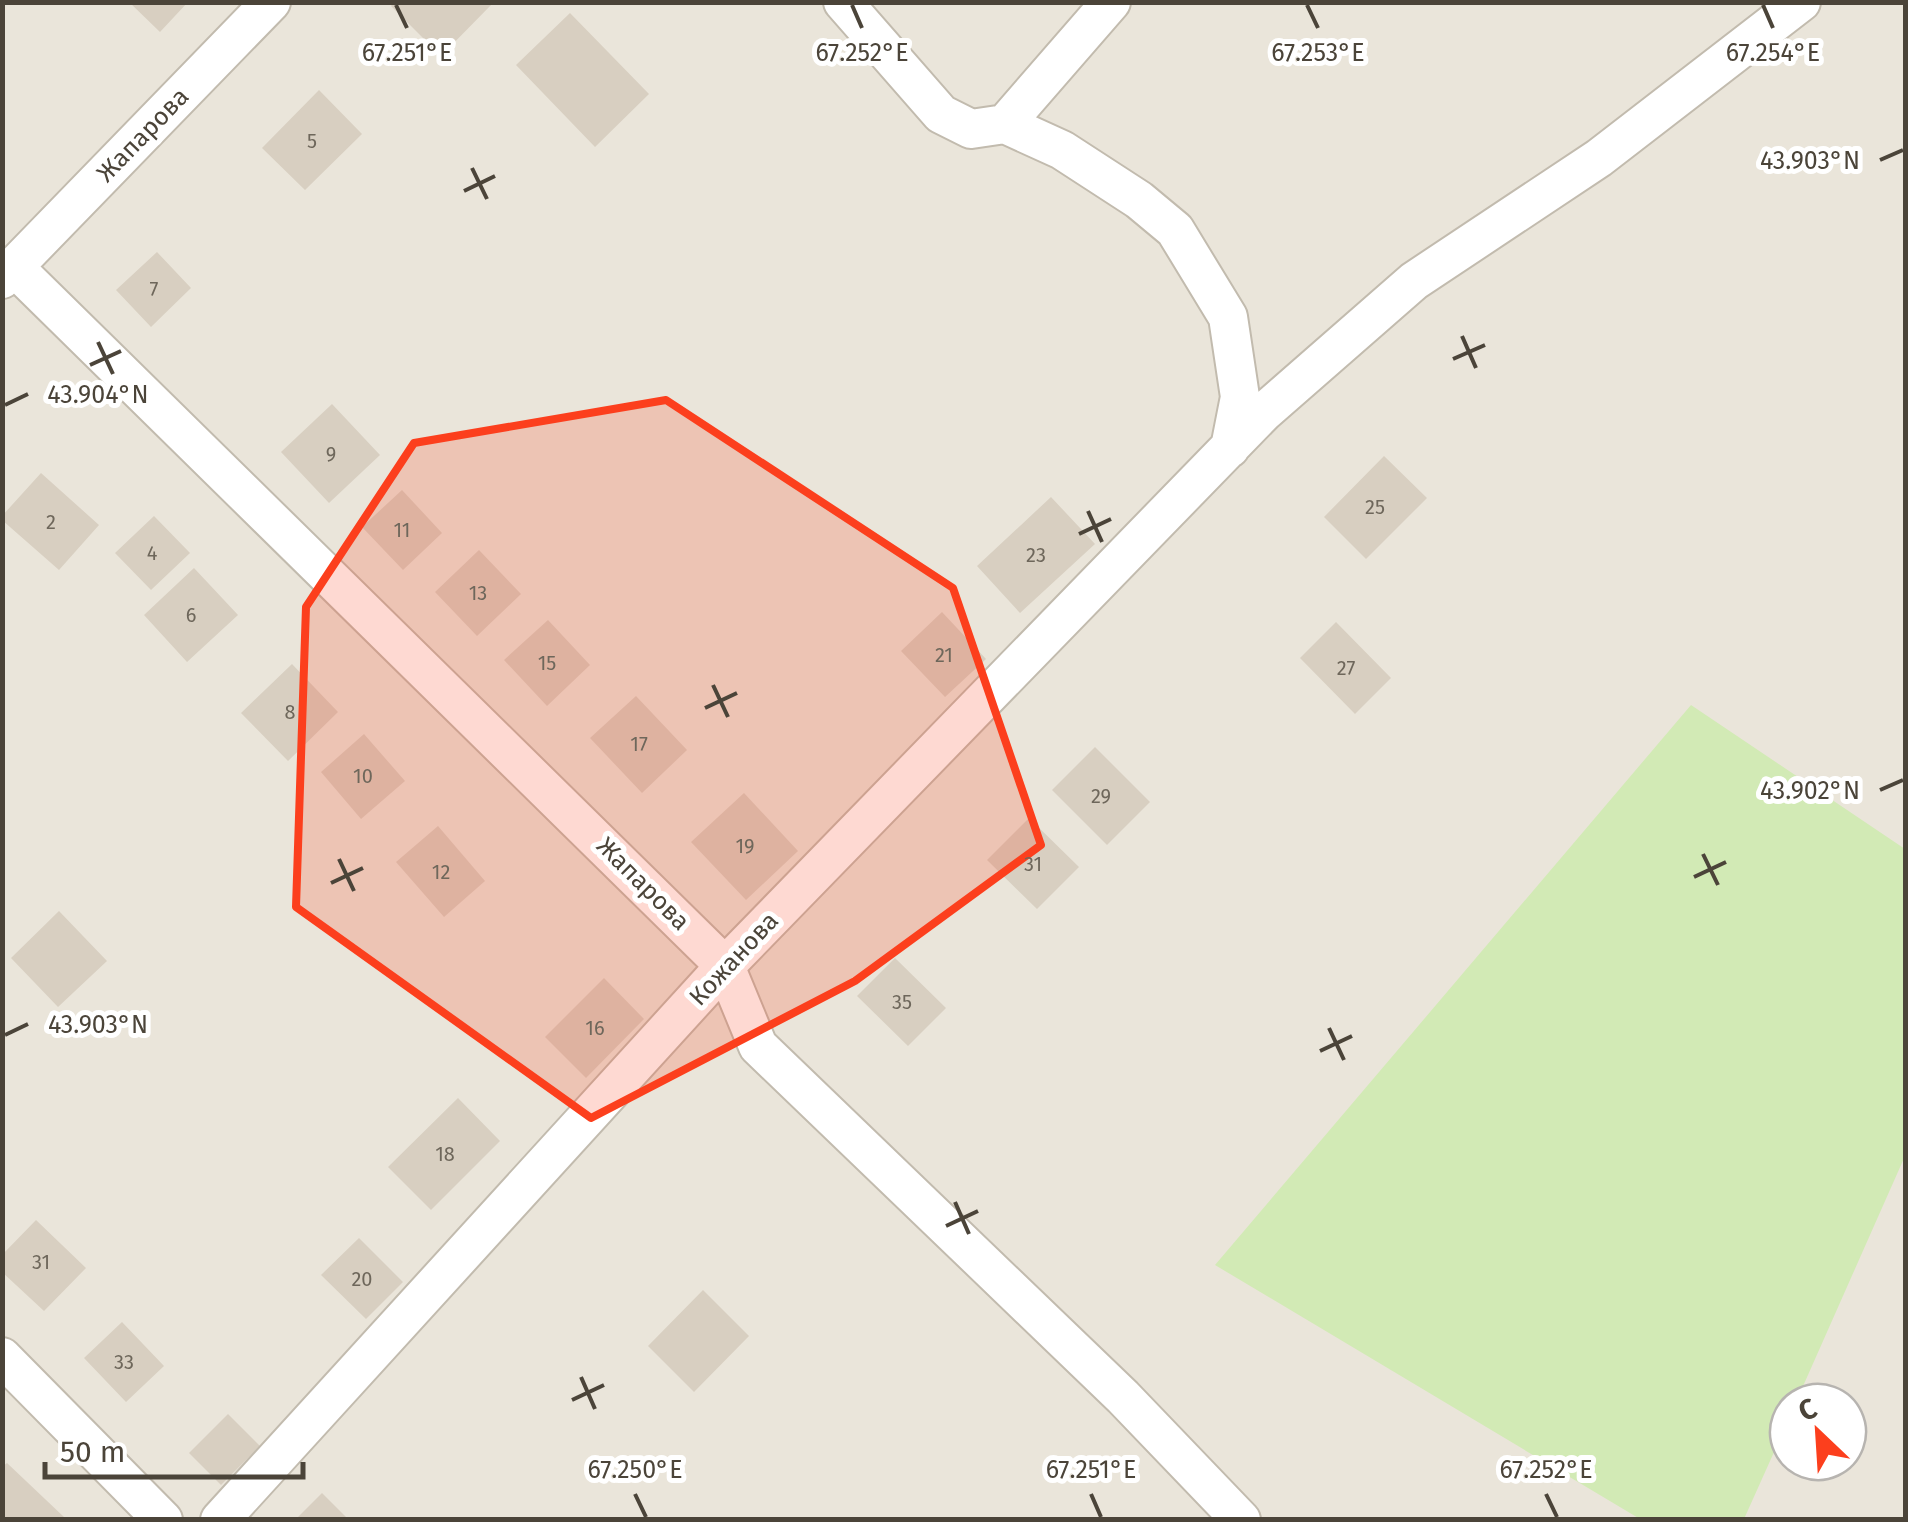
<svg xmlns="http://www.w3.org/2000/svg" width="1908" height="1522" viewBox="0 0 1908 1522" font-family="'Fira Sans',sans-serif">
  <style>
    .residential { fill: #eae5da; fill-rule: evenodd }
    .green { fill: #d2eab5 }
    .building { fill: #d8cfc1 }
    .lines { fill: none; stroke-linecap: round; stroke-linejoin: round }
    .minor-casing { stroke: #c2bbae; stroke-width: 42 }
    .minor { stroke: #fff; stroke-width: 38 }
    .marked { fill: #fc3f1d; fill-opacity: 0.2; stroke: #fc3f1d; stroke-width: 8; stroke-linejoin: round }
    .ticks { fill: none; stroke: #4b4439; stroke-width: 4 }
    .labels { text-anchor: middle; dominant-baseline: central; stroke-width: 10; stroke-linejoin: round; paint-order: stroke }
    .number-label { font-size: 20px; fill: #6e675b }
    .street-label { font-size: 25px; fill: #4b4439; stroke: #fff }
    .ticks-label { font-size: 25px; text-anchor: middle; fill: #4b4439; stroke: #fff; stroke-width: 10; stroke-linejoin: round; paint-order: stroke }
  </style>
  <rect width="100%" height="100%" fill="#f6f3ec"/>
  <!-- residential -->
  <path class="residential" d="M3,3H1905V1519L3,1520ZM1788,1402H1848V1462H1788Z"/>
  <!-- green -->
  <path class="green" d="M1691,705L1905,849V1156L1796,1402H1788V1421L1744,1519H1640L1215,1265Z"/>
  <!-- building -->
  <path class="building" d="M129,2H188L160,32Z
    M394,2H494L441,56L391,6Z
    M570,13L649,94L595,147L516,65Z
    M319,90L362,134L305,190L262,148Z
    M157,252L191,288L151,327L116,290Z
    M332,404L380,455L329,503L281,452Z
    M1384,456L1427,498L1366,559L1324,517Z
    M41,473L99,525L59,570L2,520V516Z
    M402,490L442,533L403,570L362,527Z
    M1051,497L1095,544L1020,613L977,566Z
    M154,516L190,553L151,590L115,553Z
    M479,550L521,594L477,636L435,592Z
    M194,568L238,615L187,662L144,615Z
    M942,612L986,659L945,697L901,651Z
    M548,620L590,665L547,706L504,660Z
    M1336,622L1391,678L1355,714L1300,658Z
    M292,664L338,712L288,761L241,713Z
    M636,696L687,750L642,793L590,738Z
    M364,734L405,781L361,819L321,772Z
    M1095,747L1150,802L1107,845L1052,790Z
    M744,793L798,851L746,900L691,842Z
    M1029,818L1079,867L1037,909L987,860Z
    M438,826L485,881L444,917L396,862Z
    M59,911L107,961L58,1007L11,958Z
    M895,958L946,1008L908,1046L857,996Z
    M604,978L644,1019L586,1078L545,1037Z
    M458,1098L500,1141L431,1210L388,1167Z
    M36,1220L86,1268L44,1311L2,1272V1255Z
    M359,1238L403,1282L366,1319L321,1275Z
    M703,1290L749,1336L694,1392L648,1346Z
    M122,1322L164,1366L126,1402L84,1358Z
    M228,1414L260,1446L221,1485L189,1453Z
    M7,1463L64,1517L62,1520H2V1467Z
    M322,1493L349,1520H295Z"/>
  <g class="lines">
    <defs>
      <path id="minor" d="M843,2L941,114L971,129L1005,124L1111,2
        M1005,124L1062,150L1139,200L1175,230L1228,317L1240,397L1230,448
        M15,268L725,966L758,1046L1123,1397L1241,1520
        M2,279L271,2
        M2,1357L163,1520
        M220,1520L725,966L1263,413L1414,281L1599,158L1801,2"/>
    </defs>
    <!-- minor casing -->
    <use href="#minor" class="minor-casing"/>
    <!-- minor -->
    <use href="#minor" class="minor"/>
  </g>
  <!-- marked area -->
  <path class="marked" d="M666,400L953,588L1041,845L855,981L591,1118L296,907L306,607L414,443Z"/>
  <!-- ticks -->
  <path class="ticks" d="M396,5L407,28M852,5L862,28M1307,5L1318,28M1763,5L1773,28M1880,160L1903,150M472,168L487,199M464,191L495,176M1462,336L1476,368M98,342L113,374M1453,359L1485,345M90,365L121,351M5,405L28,394M1088,511L1102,542M1079,534L1111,519M713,685L728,717M705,708L737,693M1880,790L1903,780M1703,854L1718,885M339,859L354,891M1694,877L1726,862M331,883L363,868M1329,1028L1344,1060M5,1035L28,1024M1320,1051L1352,1036M955,1202L969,1234M946,1226L978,1211M581,1377L595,1409M572,1400L604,1385M635,1494L646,1517M1091,1494L1101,1517M1546,1494L1557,1517"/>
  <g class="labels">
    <!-- number labels -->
    <g class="number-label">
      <text x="312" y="141">5</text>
      <text x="154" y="289">7</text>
      <text x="331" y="454">9</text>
      <text x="1375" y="507">25</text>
      <text x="51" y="522">2</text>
      <text x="402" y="530">11</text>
      <text x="152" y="553">4</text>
      <text x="1036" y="555">23</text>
      <text x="478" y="593">13</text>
      <text x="191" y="615">6</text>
      <text x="944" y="655">21</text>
      <text x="547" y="663">15</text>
      <text x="1346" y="668">27</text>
      <text x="290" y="712">8</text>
      <text x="639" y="744">17</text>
      <text x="363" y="776">10</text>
      <text x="1101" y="796">29</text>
      <text x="745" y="846">19</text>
      <text x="1033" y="864">31</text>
      <text x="441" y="872">12</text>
      <text x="902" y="1002">35</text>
      <text x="595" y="1028">16</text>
      <text x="445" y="1154">18</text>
      <text x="41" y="1262">31</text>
      <text x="362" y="1279">20</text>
      <text x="124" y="1362">33</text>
    </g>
    <!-- street labels -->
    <g class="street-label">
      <text transform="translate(143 135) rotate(-46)">Жапарова</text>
      <text transform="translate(643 884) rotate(45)">Жапарова</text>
      <text transform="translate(734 959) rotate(-47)">Кожанова</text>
    </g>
  </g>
  <g class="ticks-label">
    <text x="1318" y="61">67.253°E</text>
    <text x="1773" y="61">67.254°E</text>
    <text x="407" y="61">67.251°E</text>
    <text x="862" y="61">67.252°E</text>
    <text x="1810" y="169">43.903°N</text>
    <text x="98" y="403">43.904°N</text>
    <text x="1810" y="799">43.902°N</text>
    <text x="98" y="1033">43.903°N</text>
    <text x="635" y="1478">67.250°E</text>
    <text x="1091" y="1478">67.251°E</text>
    <text x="1546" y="1478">67.252°E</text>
  </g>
  <!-- border -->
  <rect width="1908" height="1522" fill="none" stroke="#4b4439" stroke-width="10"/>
  <!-- north arrow -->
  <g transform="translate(1818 1432) rotate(335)"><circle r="48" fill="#ffffff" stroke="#b7b4b0" stroke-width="2.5"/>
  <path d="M0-8L18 38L0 25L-18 38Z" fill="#fc3f1d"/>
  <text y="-15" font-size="28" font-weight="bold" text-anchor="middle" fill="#4b4439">С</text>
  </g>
  <!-- scale -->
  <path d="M45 1462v15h258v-15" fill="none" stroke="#4b4439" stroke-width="5"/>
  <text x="60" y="1462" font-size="30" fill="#4b4439" stroke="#ffffff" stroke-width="8" paint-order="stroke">50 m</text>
</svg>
